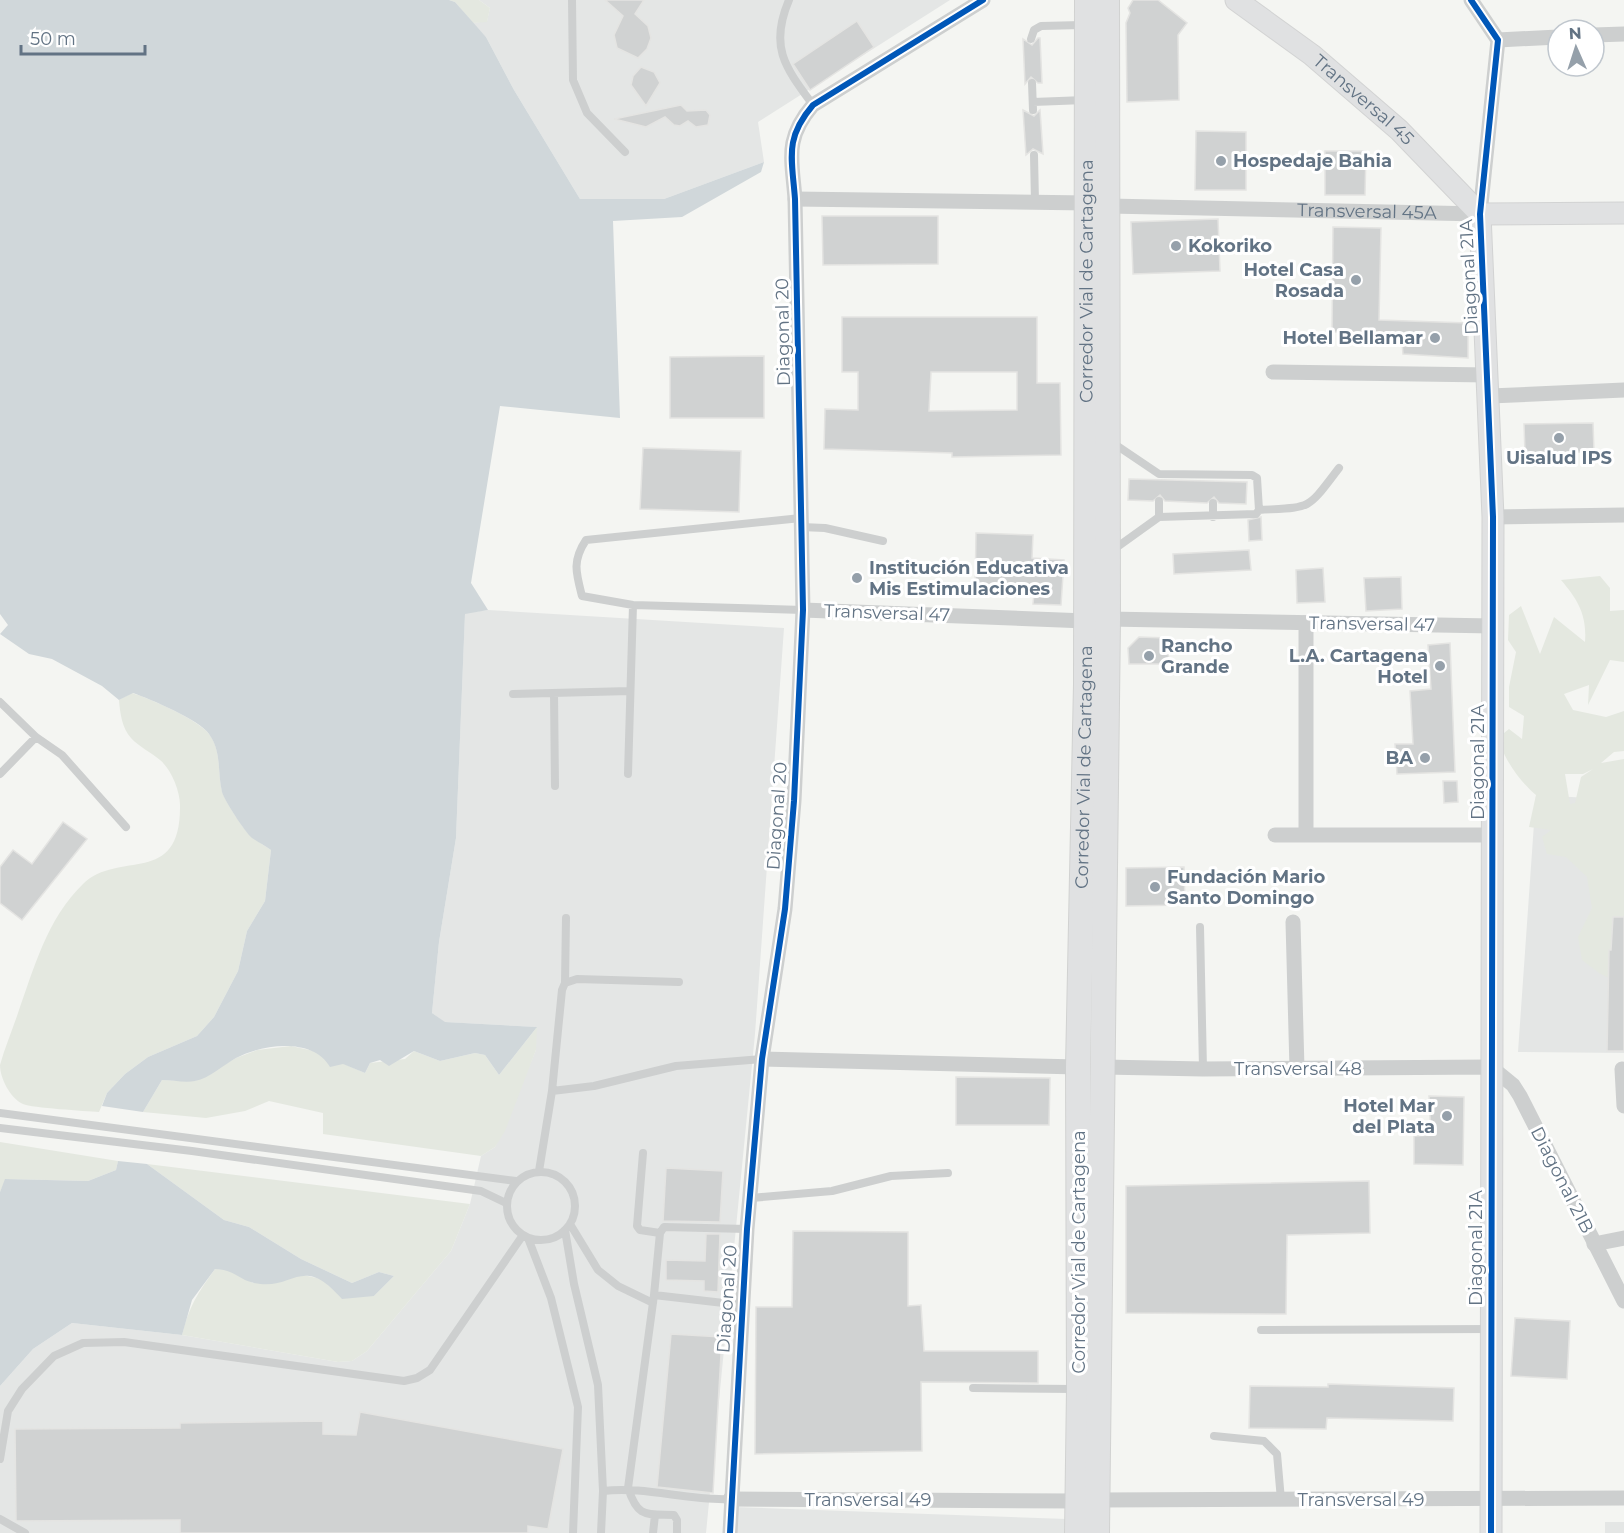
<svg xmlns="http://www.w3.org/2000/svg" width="1624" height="1533" viewBox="0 0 1624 1533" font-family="Montserrat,sans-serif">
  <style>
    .built { fill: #e4e6e5 }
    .green { fill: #e4e8e0; fill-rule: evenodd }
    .water { fill: #d0d7da }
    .building { fill: #d0d2d2; stroke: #e4e4e2; stroke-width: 1.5; fill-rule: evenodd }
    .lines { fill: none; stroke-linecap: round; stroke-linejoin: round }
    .secondary-casing { stroke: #d2d3d3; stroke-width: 23 }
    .primary-casing { stroke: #d1d2d1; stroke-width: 26 }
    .lane { stroke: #cdcfcf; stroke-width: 8 }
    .street { stroke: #cdcfcf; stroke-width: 15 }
    .secondary { stroke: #e0e1e2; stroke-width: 21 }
    .primary { stroke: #e0e1e2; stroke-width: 24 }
    .cycleway-casing { stroke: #fff; stroke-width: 10 }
    .cycleway { stroke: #0057b8; stroke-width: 6 }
    .poi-dot { fill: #95a0aa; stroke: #fff; stroke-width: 2 }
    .labels { text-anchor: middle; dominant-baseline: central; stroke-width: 6; stroke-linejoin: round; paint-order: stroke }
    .street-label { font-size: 18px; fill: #627384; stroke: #fff }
    .poi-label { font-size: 18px; font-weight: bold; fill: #627384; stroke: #fff; text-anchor: start }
  </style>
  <rect width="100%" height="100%" fill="#f4f5f2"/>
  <!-- built -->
  <path class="built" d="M479,0H950L758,122L764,162L664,199H580L514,90L486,37L473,23L487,21L490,8Z
    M488,610L784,628L755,1034L706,1533H0V1386L33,1349L72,1323L182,1335L338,1362L352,1361L367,1351L451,1251L470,1204L481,1156L495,1147L536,1050V1027L444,1022L432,1013L439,942L456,838L465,613Z
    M1536,795L1624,800V1053L1518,1052Z
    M733,1507L1067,1519V1533H732Z
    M1605,1522H1624V1533H1605Z"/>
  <!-- green -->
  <path class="green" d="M449,0H479L490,8L487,22L473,23L455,2Z
    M1600,576L1610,588V611L1624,610V662L1610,660L1588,705L1589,685L1564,694L1573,710L1606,717L1624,711V751L1614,752L1601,763L1624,759V986L1599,973L1582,960L1578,937L1592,908L1587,877L1566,857L1547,854L1542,837L1551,830L1529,827L1536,795C1521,783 1501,756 1499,737L1509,729L1522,739L1524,716L1509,707V687L1516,652L1508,640L1509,615L1521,606L1540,654L1554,617L1585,642C1587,615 1578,600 1561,580ZM1593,769L1581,777L1575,803L1570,804L1565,774H1583Z
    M132,693C149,698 199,720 209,734C222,751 217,771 222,791C224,800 245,832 252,837C258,842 265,846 271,850L265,901L247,931L238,971L214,1017L197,1036L148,1057L125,1074L107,1093L99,1112C85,1111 32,1108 23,1104C10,1098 0,1078 0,1065C5,1047 12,1031 18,1013C34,968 47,919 83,884C119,849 181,888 180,805C180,791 171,769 160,760C151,752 139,747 131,738C122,728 120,713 119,700Z
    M537,1027L536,1050L505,1131L495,1147L481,1156L323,1134V1113L269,1101L245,1111L206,1118L143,1112L162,1080L195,1081L236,1058L257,1050L291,1046L314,1051L365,1073L370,1063L405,1059L414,1051L440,1061L475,1053L485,1055L499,1075Z
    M0,1142L118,1161L116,1170L88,1181L6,1179L0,1192Z
    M147,1164L470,1204L451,1251L367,1351L352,1361L338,1362L182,1335C188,1308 199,1291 215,1269L231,1270L253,1283L279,1282L299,1274L321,1279L333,1288L374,1296L394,1276L379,1272L352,1283L301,1259L249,1227L224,1220Z"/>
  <!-- water -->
  <path class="water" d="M0,0H449L455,2L486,37L514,90L580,199H664L764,162L761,172L682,217L613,221L620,418L500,406L471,583L488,610L465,614L456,838L439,942L432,1013L445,1022L537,1027L499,1075L485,1055L475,1053L440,1061L414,1051L389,1066L380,1060L370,1063L365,1073L343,1064L330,1067C313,1037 262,1044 236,1058C223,1065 210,1078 195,1081C185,1083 172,1080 162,1080L143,1112L102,1106L107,1093L125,1074L148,1057L197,1036L214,1017L238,971L247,931L265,901L271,850C265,846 258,842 252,838C245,832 224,800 222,792C217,771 222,752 209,734C200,720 150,699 133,693L119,700L102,686L52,659L29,654L0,634L8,625L0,614Z
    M118,1161L147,1164L224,1220L249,1227L301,1259L352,1283L379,1272L394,1276L374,1296L342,1299C301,1252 294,1292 254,1283C237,1279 236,1270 215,1269L192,1300L182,1335L72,1323L33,1349L0,1386V1192L5,1179L88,1181L116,1170Z"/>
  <!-- building -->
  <path class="building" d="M605,0H644L635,14L648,26L651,38L647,49L638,58L617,48L614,35L623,16Z
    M1133,0H1158L1187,23L1178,35L1179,100L1127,102L1126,23L1130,13L1128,8Z
    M857,21L874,47L810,90L793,64Z
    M1038,38H1040L1042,83H1038L1031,77L1025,84L1023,39L1032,45Z
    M641,67L654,72L660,83L646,106L631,85L633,76Z
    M681,105L687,111L706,110L710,115L708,125L696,127L688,121L680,126L674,125L665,117L646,127L614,119Z
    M1023,110L1034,116L1040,110L1043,154L1033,149L1026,155Z
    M1196,131L1246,132V190H1195Z
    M1325,151H1366L1365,195H1325Z
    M822,216H938V264L823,265Z
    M1218,219L1220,271L1133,274L1131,222Z
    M1333,227L1381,228L1379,320L1468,323V358L1403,354L1401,333L1332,332Z
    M842,317H1037V383H1060L1061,455L952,457V453L824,449L825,409L858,410V372H842ZM931,372H1017V410L929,411Z
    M764,356V418H670V357Z
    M1593,423L1594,452L1525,453L1524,424Z
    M643,448L741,451L739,512L640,509Z
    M1129,479L1247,482L1246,504L1219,503L1214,497L1207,503L1165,501L1160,495L1153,501L1128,500Z
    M1261,517L1262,540L1249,541L1248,520Z
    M976,533L1033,535L1032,558L1064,560L1061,605L1033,604L1034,593L975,592Z
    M1249,550L1251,570L1174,574L1173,554Z
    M1323,568L1325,602L1297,603L1296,570Z
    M1401,577L1402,609L1366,611L1364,578Z
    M1139,637L1167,638L1169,664H1129L1128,648Z
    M1450,643L1455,772L1397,774L1395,744H1413L1410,691L1431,689L1428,645Z
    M1443,781H1457L1458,802L1444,803Z
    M63,822L87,839L22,920L0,903V867L13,850L32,864Z
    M1184,867L1185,905L1126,906V868Z
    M1613,917H1624V1051H1607L1609,950H1611Z
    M956,1077L1050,1078L1049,1125H956Z
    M1429,1096L1464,1097L1463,1165L1414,1164V1136L1431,1135Z
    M666,1168L723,1171L720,1222L663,1221Z
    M1369,1181L1370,1233L1287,1235L1286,1314L1126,1313V1186Z
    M793,1231L908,1232V1306L921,1305L924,1351H1038V1383L921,1382L922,1451L755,1454L756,1307H792Z
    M706,1234H720L718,1292L704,1291V1281L666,1280V1260L705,1261Z
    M1515,1318L1570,1321L1567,1379L1511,1376Z
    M671,1334L722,1337L713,1493L657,1487Z
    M1328,1384L1454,1388L1453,1421L1327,1418L1326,1429L1249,1428L1250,1386L1328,1387Z
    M360,1412L563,1449L548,1529L528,1526V1533H180V1520L16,1521L15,1429L180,1428V1423L323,1421V1434L356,1435Z"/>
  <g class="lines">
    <defs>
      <g id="secondary">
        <path id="s2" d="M1236,0L1312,55L1399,130L1480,214"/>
        <path d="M1480,214L1493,517L1491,1533"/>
        <path d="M1480,214L1624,213"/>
      </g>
      <g id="primary">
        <path id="s3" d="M1077,1533L1079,1389L1078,1067L1086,684L1087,0"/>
        <path d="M1097,1533L1108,619L1107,0"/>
      </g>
    </defs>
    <!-- secondary casing -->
    <use href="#secondary" class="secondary-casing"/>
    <!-- primary casing -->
    <use href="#primary" class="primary-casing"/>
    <!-- lane -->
    <path class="lane" d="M572,0L573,80L587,113L625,152
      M789,0C769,47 785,67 813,105
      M1031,39L1034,30L1041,26L1082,25
      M1032,83L1033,110
      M1033,102L1085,100
      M1034,155L1035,202
      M1259,510C1313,507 1306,511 1339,468
      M1159,517V501
      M1213,517V503
      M801,518L586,540C572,561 576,573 582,596L633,605L803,610
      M801,527L825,528L883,541
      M1113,550L1159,517L1256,514L1259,510L1257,478L1252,475L1159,474L1113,443
      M554,693L555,786
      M513,694L630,691
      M0,702L36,737L62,755L126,827
      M0,774L36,737
      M628,774L633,605
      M1200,927L1203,1069
      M565,983L566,918
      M552,1091L594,1086L676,1066L762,1059
      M0,1113L516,1181
      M0,1128L192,1151L481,1191L506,1203
      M643,1153L637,1226L640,1230L660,1233
      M539,1171L552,1091L562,990L565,983L577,979L679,982
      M507 1206a34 34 0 1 1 68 0a34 34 0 1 1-68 0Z
      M751,1198L832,1191L891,1176L948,1173
      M570,1224L598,1270L618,1286L653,1303
      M565,1230L574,1284L598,1385L603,1491L601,1533
      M528,1238L551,1298L578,1407L573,1533
      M654,1295L660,1233L664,1227L747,1229
      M1261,1330L1489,1329
      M973,1388L1075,1389
      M1214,1436L1264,1441L1277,1454L1281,1500
      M0,1459L8,1411L22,1389L54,1356L83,1343L124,1342L404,1381L417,1378L430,1370L523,1235
      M603,1491C646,1486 687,1501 730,1499
      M0,1519L25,1533
      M653,1533L655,1515
      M677,1533V1520L674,1515C645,1514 638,1518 628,1488L654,1295L741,1305"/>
    <!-- street -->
    <g class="street">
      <path d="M1594,35L1624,34"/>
      <path d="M1498,40L1558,37"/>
      <path d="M795,199L1088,203"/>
      <path id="s1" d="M1109,206L1480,214L1498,40L1471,0"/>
      <path d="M1273,372L1489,375"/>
      <path d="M1490,396L1624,390"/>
      <path d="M1493,517L1624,515"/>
      <path d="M803,610L1086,621"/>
      <path d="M1108,619L1493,626"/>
      <path d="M1306,623V833"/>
      <path d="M1275,835H1494"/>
      <path d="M1293,922L1297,1069"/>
      <path d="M762,1059L1078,1067"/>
      <path d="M1104,1067L1203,1069L1491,1067L1513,1085L1520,1096L1624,1301"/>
      <path d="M1622,1069L1624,1106"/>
      <path d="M1594,1244L1624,1238"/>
      <path d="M730,1499L1077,1501"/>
      <path d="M1098,1500L1624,1498"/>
      <path d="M730,1533L747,1229L762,1059L785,909L794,801L803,610L795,199C792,158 784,139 813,105L983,0"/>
    </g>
    <!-- secondary -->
    <use href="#secondary" class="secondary"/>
    <!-- primary -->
    <use href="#primary" class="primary"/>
    <defs>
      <path id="cycleway" d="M1471,0L1498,40L1480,214L1493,517L1491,1533
        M730,1533L747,1229L762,1059L785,909L794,801L803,610L795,199C792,158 784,139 813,105L983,0"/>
    </defs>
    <!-- cycleway casing -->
    <use href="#cycleway" class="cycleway-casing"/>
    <!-- cycleway -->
    <use href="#cycleway" class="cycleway"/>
  </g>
  <!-- markers -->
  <g class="poi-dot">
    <circle cx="1221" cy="161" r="6"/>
    <circle cx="1176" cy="246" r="6"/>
    <circle cx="1356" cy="280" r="6"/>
    <circle cx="1435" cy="338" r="6"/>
    <circle cx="1559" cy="438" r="6"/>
    <circle cx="857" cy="578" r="6"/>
    <circle cx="1149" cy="656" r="6"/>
    <circle cx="1440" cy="666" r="6"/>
    <circle cx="1425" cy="758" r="6"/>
    <circle cx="1155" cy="887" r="6"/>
    <circle cx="1447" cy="1116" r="6"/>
  </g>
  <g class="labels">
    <!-- street labels -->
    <g class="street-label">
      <text stroke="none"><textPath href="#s2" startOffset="162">Transversal 45</textPath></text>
      <text stroke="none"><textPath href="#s1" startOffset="258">Transversal 45A</textPath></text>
      <text transform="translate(1469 277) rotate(-93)">Diagonal 21A</text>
      <text stroke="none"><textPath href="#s3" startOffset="1252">Corredor Vial de Cartagena</textPath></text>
      <text transform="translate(783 332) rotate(-91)">Diagonal 20</text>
      <text transform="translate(887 613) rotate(2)">Transversal 47</text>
      <text transform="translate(1372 624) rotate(1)">Transversal 47</text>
      <text transform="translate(1478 762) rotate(-90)">Diagonal 21A</text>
      <text stroke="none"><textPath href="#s3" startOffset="766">Corredor Vial de Cartagena</textPath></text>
      <text transform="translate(777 816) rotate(-86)">Diagonal 20</text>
      <text x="1298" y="1069">Transversal 48</text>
      <text transform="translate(1562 1180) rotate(63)">Diagonal 21B</text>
      <text transform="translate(1476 1248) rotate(-90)">Diagonal 21A</text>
      <text transform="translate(1079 1252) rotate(-90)">Corredor Vial de Cartagena</text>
      <text transform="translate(727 1299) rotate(-86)">Diagonal 20</text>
      <text x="868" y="1500">Transversal 49</text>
      <text x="1361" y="1500">Transversal 49</text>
    </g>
    <!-- poi labels -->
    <g class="poi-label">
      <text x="1233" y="161">Hospedaje Bahia</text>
      <text x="1188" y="246">Kokoriko</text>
      <text x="1344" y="270" text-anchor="end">Hotel Casa<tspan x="1344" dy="21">Rosada</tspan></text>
      <text x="1423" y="338" text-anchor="end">Hotel Bellamar</text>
      <text x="1559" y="458" text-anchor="middle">Uisalud IPS</text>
      <text x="869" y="568">Institución Educativa<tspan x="869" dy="21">Mis Estimulaciones</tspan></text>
      <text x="1161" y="646">Rancho<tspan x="1161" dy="21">Grande</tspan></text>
      <text x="1428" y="656" text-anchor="end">L.A. Cartagena<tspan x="1428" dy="21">Hotel</tspan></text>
      <text x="1413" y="758" text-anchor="end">BA</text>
      <text x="1167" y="877">Fundación Mario<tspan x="1167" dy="21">Santo Domingo</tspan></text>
      <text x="1435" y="1106" text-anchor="end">Hotel Mar<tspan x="1435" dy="21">del Plata</tspan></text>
    </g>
  </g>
  <!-- north arrow -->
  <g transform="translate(1576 48) rotate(357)"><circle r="28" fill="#ffffff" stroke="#c0c7ce" stroke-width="1.5"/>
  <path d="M0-4.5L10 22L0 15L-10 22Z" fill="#95a0aa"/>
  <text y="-9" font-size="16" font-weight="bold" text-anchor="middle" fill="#627384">N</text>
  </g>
  <!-- scale -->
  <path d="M21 45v9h124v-9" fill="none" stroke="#627384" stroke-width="3"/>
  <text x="30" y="45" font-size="18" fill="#627384" stroke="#ffffff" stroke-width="4.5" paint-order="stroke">50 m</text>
</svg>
